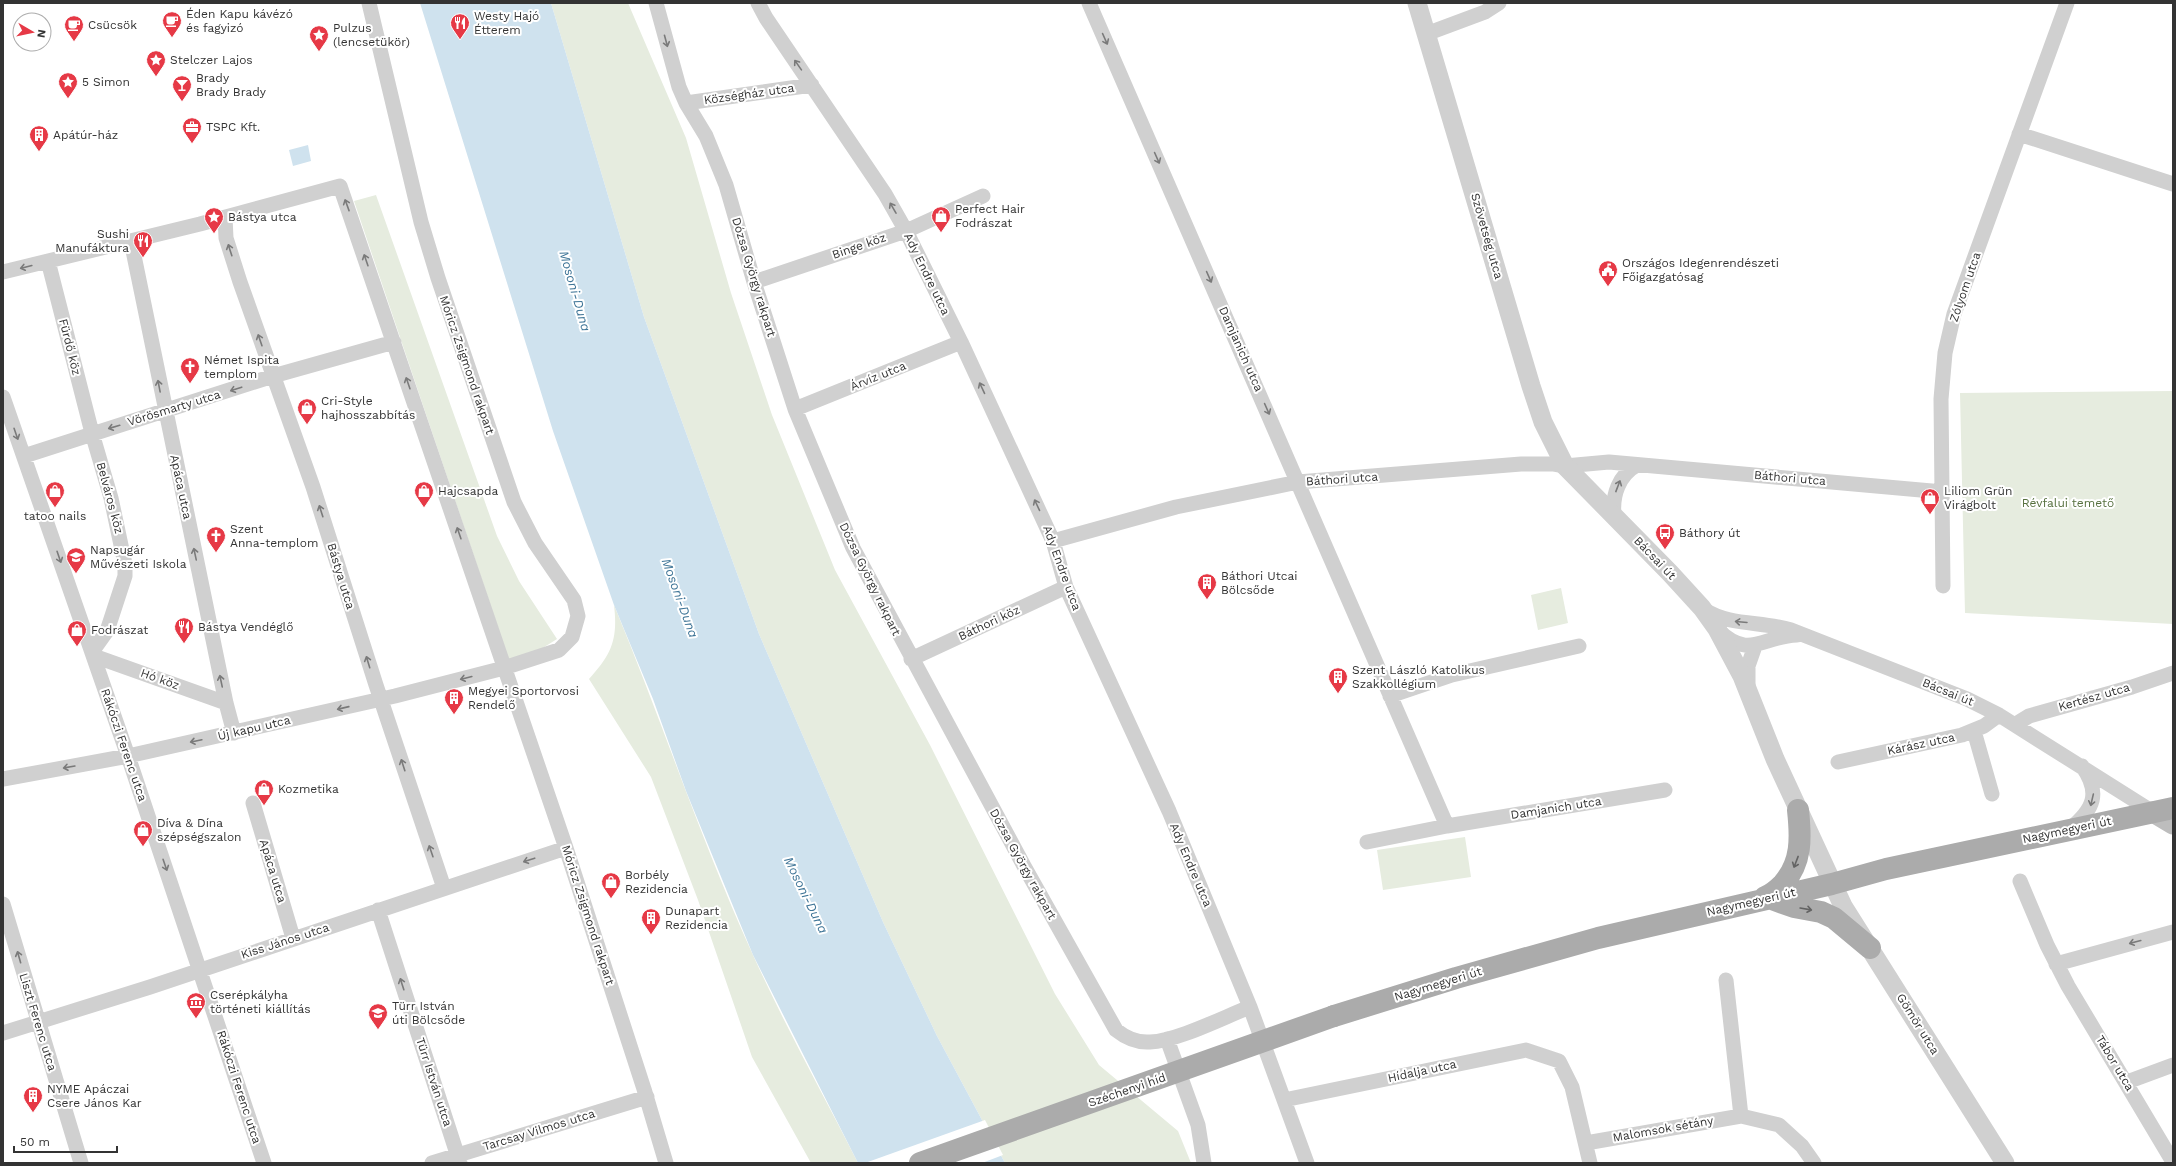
<svg xmlns="http://www.w3.org/2000/svg" width="2176" height="1166" viewBox="0 0 2176 1166" font-family="'Work Sans',sans-serif">
  <style>
    .green { fill: #e6ecdf }
    .water { fill: #cfe2ee }
    .pier { fill: #fff }
    .lines { fill: none; stroke-linecap: round; stroke-linejoin: round }
    .minor { stroke: #d0d0d0; stroke-width: 15 }
    .tertiary { stroke: #d0d0d0; stroke-width: 19 }
    .secondary { stroke: #bdbdbd; stroke-width: 21 }
    .primary { stroke: #ababab; stroke-width: 22 }
    .primary-bridge { stroke: #ababab; stroke-width: 22 }
    .oneway { stroke: #7a7a7a }
    .oneway2 { stroke: #636363 }
    .labels { text-anchor: middle; dominant-baseline: central; stroke-width: 4; stroke-linejoin: round; paint-order: stroke }
    .poi-label { font-size: 12px; fill: #333; stroke: #fff; text-anchor: start }
    .street-label { font-size: 12px; fill: #333; stroke: #fff }
    .park-label { font-size: 12px; fill: #56703f; stroke: #fff }
    .water-label { font-size: 13px; font-style: italic; fill: #3f7597; stroke: #fff }
  </style>
  <rect width="100%" height="100%" fill="#fff"/>
  <!-- green -->
  <path class="green" d="M551,3H628L686,138L731,293L772,415L835,570L930,745L1055,994L1099,1065L1178,1131L1191,1163H1005L937,1036L883,922L759,634L644,317Z
    M376,195L497,536L519,581L557,639L538,651L509,660L354,201Z
    M2173,391V624L1965,613L1960,393Z
    M1561,588L1568,623L1538,630L1531,595Z
    M614,605C662,721 701,841 753,955C785,1026 823,1094 858,1163H811L752,1057L698,900L651,777L589,679C612,654 618,639 614,605Z
    M1465,837L1471,877L1383,890L1377,850Z"/>
  <!-- water -->
  <path class="water" d="M420,3H551L644,317L759,634L883,922L937,1036L1005,1163H858L753,955L686,791L653,699L614,605L553,431Z
    M308,145L311,161L293,166L289,150Z"/>
  <!-- pier -->
  <path class="pier" d="M985,1120L1003,1155L982,1163H865Z"/>
  <g class="lines">
    <!-- minor -->
    <path class="minor" d="M656,3L679,87L686,103L706,136L726,185L754,282L795,409L853,548L1024,866L1116,1030C1126,1038 1137,1043 1150,1042C1177,1041 1224,1017 1250,1007
      M758,3L766,18L885,194L906,231L961,342L1053,541L1066,587L1169,811L1250,1007L1307,1163
      M1089,3L1447,826L1665,790
      M1426,34L1485,12L1499,3
      M686,103L812,85
      M2019,134L2173,184
      M225,217L226,238L240,282L313,487L376,685L444,888
      M131,241L226,703L234,733
      M48,261L92,433L111,498L125,564V576L107,631L92,652
      M3,272L200,224L340,186L566,848L644,1089L666,1163
      M754,282L906,231L983,196
      M3,397L128,756L264,1163
      M795,409L961,342
      M24,456L273,376L394,342
      M1614,515C1612,495 1619,475 1637,465
      M1053,541L1176,507L1298,482L1521,464H1554L1565,466L1609,462L1943,492
      M1943,586L1941,399L1945,353L1954,314L2067,3
      M1705,610C1730,626 1762,621 1791,630L1967,699L1999,715L2153,812
      M1719,631C1749,660 1763,636 1797,635
      M94,656L226,703
      M911,659L1066,587
      M1748,688V666L1755,646
      M1390,696L1452,675L1579,646
      M2016,724L2029,716L2132,687L2173,673
      M1974,731L1992,794
      M1838,762L1962,735L1984,726L1999,715
      M3,779L128,756L395,696L504,668L559,650L572,637L578,616L574,600L535,543L514,502L438,278L421,222L369,3
      M253,803L293,938
      M2070,829C2094,809 2101,793 2082,766
      M1367,842L1447,826
      M2020,881L2047,945L2068,986L2173,1162
      M3,904L81,1163
      M378,910L460,1163
      M2056,964L2173,932
      M1726,980L1741,1116
      M3,1033L150,987L566,848
      M1167,1039L1198,1125L1204,1163
      M2127,1082L2173,1065
      M1284,1100L1526,1050L1559,1061L1572,1087L1590,1163
      M1586,1143L1741,1116L1779,1125L1802,1146L1814,1163
      M432,1163L647,1097"/>
    <!-- tertiary -->
    <path class="tertiary" d="M1417,3L1531,386L1543,422L1565,466L1670,573L1702,608L1717,629L1742,676L1775,759L1843,906L2005,1163"/>
    <!-- secondary -->
    <path class="secondary" d="M2153,812L2173,824"/>
    <!-- primary -->
    <path class="primary" d="M1765,897C1773,894 1778,889 1783,884C1802,862 1801,838 1798,810
      M1769,898L1794,907L1821,912L1834,918L1870,948
      M1334,1016L1456,978L1598,938L1832,884L1886,869L2173,808"/>
    <!-- primary-bridge -->
    <path class="primary-bridge" d="M920,1163L1334,1016"/>
  </g>
  <!-- one-way arrows -->
  <defs><path id="oneway-shaft" d="M-6 0H5M1.5-3L5.5 0L1.5 3" fill="none" stroke-width="1.6" stroke-linecap="round" stroke-linejoin="round"/></defs>
  <g class="oneway">
    <use href="#oneway-shaft" transform="translate(1105 39) rotate(66)"/>
    <use href="#oneway-shaft" transform="translate(666 41) rotate(75)"/>
    <use href="#oneway-shaft" transform="translate(798 65) rotate(-125)"/>
    <use href="#oneway-shaft" transform="translate(1157 158) rotate(66)"/>
    <use href="#oneway-shaft" transform="translate(347 205) rotate(-110)"/>
    <use href="#oneway-shaft" transform="translate(893 208) rotate(-120)"/>
    <use href="#oneway-shaft" transform="translate(230 250) rotate(-108)"/>
    <use href="#oneway-shaft" transform="translate(366 260) rotate(-109)"/>
    <use href="#oneway-shaft" transform="translate(26 267) rotate(166)"/>
    <use href="#oneway-shaft" transform="translate(1209 277) rotate(66)"/>
    <use href="#oneway-shaft" transform="translate(260 340) rotate(-109)"/>
    <use href="#oneway-shaft" transform="translate(408 383) rotate(-109)"/>
    <use href="#oneway-shaft" transform="translate(159 386) rotate(-101)"/>
    <use href="#oneway-shaft" transform="translate(982 388) rotate(-115)"/>
    <use href="#oneway-shaft" transform="translate(236 389) rotate(162)"/>
    <use href="#oneway-shaft" transform="translate(1267 409) rotate(66)"/>
    <use href="#oneway-shaft" transform="translate(114 427) rotate(164)"/>
    <use href="#oneway-shaft" transform="translate(16 434) rotate(71)"/>
    <use href="#oneway-shaft" transform="translate(1618 486) rotate(-69)"/>
    <use href="#oneway-shaft" transform="translate(1037 505) rotate(-115)"/>
    <use href="#oneway-shaft" transform="translate(321 511) rotate(-108)"/>
    <use href="#oneway-shaft" transform="translate(459 533) rotate(-109)"/>
    <use href="#oneway-shaft" transform="translate(195 554) rotate(-102)"/>
    <use href="#oneway-shaft" transform="translate(59 557) rotate(71)"/>
    <use href="#oneway-shaft" transform="translate(1741 622) rotate(-175)"/>
    <use href="#oneway-shaft" transform="translate(368 662) rotate(-107)"/>
    <use href="#oneway-shaft" transform="translate(466 678) rotate(166)"/>
    <use href="#oneway-shaft" transform="translate(221 681) rotate(-102)"/>
    <use href="#oneway-shaft" transform="translate(343 708) rotate(167)"/>
    <use href="#oneway-shaft" transform="translate(196 741) rotate(168)"/>
    <use href="#oneway-shaft" transform="translate(403 765) rotate(-108)"/>
    <use href="#oneway-shaft" transform="translate(69 767) rotate(170)"/>
    <use href="#oneway-shaft" transform="translate(2092 800) rotate(103)"/>
    <use href="#oneway-shaft" transform="translate(431 851) rotate(-109)"/>
    <use href="#oneway-shaft" transform="translate(529 860) rotate(162)"/>
    <use href="#oneway-shaft" transform="translate(165 865) rotate(71)"/>
    <use href="#oneway-shaft" transform="translate(2135 942) rotate(165)"/>
    <use href="#oneway-shaft" transform="translate(19 957) rotate(-106)"/>
    <use href="#oneway-shaft" transform="translate(402 984) rotate(-108)"/>
  </g>
  <g class="oneway2">
    <use href="#oneway-shaft" transform="translate(1796 862) rotate(111)"/>
    <use href="#oneway-shaft" transform="translate(1806 909) rotate(10)"/>
  </g>
  <!-- icons -->
  <defs>
    <symbol id="cafe-pin" viewBox="-11 -11 22 30"><path d="M0 17L-7.5 6A9.5 9.5 0 1 1 7.5 6Z" fill="#e63946" stroke="#fff"/><path d="M-5.5-4.5H6V0H3Q3 3.5 0 3.5H-2.5Q-5.5 3.5-5.5 0ZM3-3.2v2h1.7v-2ZM-6 4.5H4V6H-6Z" fill="#fff"/></symbol>
    <symbol id="restaurant-pin" viewBox="-11 -11 22 30"><path d="M0 17L-7.5 6A9.5 9.5 0 1 1 7.5 6Z" fill="#e63946" stroke="#fff"/><path d="M-5-6h1v4h1v-4h1v4h1v-4h1v5L-1.5 .5V6h-2V.5L-5-1ZM5-6V6H3V1.5H1.5Q1.5-4 5-6Z" fill="#fff"/></symbol>
    <symbol id="sight-pin" viewBox="-11 -11 22 30"><path d="M0 17L-7.5 6A9.5 9.5 0 1 1 7.5 6Z" fill="#e63946" stroke="#fff"/><path d="M0-6L1.8-2.2L6-1.7L2.9 1.2L3.7 5.4L0 3.3L-3.7 5.4L-2.9 1.2L-6-1.7L-1.8-2.2Z" fill="#fff"/></symbol>
    <symbol id="bar-pin" viewBox="-11 -11 22 30"><path d="M0 17L-7.5 6A9.5 9.5 0 1 1 7.5 6Z" fill="#e63946" stroke="#fff"/><path d="M-6-5H6L.8 .8V4.5H3.5V6h-7V4.5H-.8V.8Z" fill="#fff"/></symbol>
    <symbol id="office-pin" viewBox="-11 -11 22 30"><path d="M0 17L-7.5 6A9.5 9.5 0 1 1 7.5 6Z" fill="#e63946" stroke="#fff"/><path d="M-6-3h4V-5.5h4V-3h4V5H-6ZM-1-4.5V-3h2v-1.5ZM-6 0V1H6V0Z" fill="#fff"/></symbol>
    <symbol id="building-pin" viewBox="-11 -11 22 30"><path d="M0 17L-7.5 6A9.5 9.5 0 1 1 7.5 6Z" fill="#e63946" stroke="#fff"/><path d="M-4-6H4V6H1V3H-1V6H-4ZM-2.5-4.3h1.7v1.8h-1.7ZM.8-4.3h1.7v1.8H.8ZM-2.5-1h1.7V.8h-1.7ZM.8-1h1.7V.8H.8Z" fill="#fff"/></symbol>
    <symbol id="shop-pin" viewBox="-11 -11 22 30"><path d="M0 17L-7.5 6A9.5 9.5 0 1 1 7.5 6Z" fill="#e63946" stroke="#fff"/><path d="M-5-2.5h2.3a2.7 3.5 0 0 1 5.4 0H5L5.5 6h-11ZM-1.5-2.5h3a1.5 2.3 0 0 0-3 0Z" fill="#fff"/></symbol>
    <symbol id="civic-pin" viewBox="-11 -11 22 30"><path d="M0 17L-7.5 6A9.5 9.5 0 1 1 7.5 6Z" fill="#e63946" stroke="#fff"/><path d="M-.6-6.5H3V-4.5H.6V-3L4-1V1h2V6H-6V1h2V-1L-.6-3ZM-1.2 2.5V6h2.4V2.5Z" fill="#fff"/></symbol>
    <symbol id="church-pin" viewBox="-11 -11 22 30"><path d="M0 17L-7.5 6A9.5 9.5 0 1 1 7.5 6Z" fill="#e63946" stroke="#fff"/><path d="M-1.2-6h2.4v3.5h3.3v2.4h-3.3V6h-2.4V-.1h-3.3v-2.4h3.3Z" fill="#fff"/></symbol>
    <symbol id="bus-pin" viewBox="-11 -11 22 30"><path d="M0 17L-7.5 6A9.5 9.5 0 1 1 7.5 6Z" fill="#e63946" stroke="#fff"/><path d="M-5-6H5V4H4V6H2V4H-2V6H-4V4H-5ZM-3.5-4V0h7V-4ZM-3.5 1.2v1.5H-2V1.2ZM2 1.2v1.5H3.5V1.2Z" fill="#fff"/></symbol>
    <symbol id="school-pin" viewBox="-11 -11 22 30"><path d="M0 17L-7.5 6A9.5 9.5 0 1 1 7.5 6Z" fill="#e63946" stroke="#fff"/><path d="M0-5L7-2L0 1L-7-2ZM-4 1L0 2.5L4 1V4Q0 6-4 4Z" fill="#fff"/></symbol>
    <symbol id="museum-pin" viewBox="-11 -11 22 30"><path d="M0 17L-7.5 6A9.5 9.5 0 1 1 7.5 6Z" fill="#e63946" stroke="#fff"/><path d="M0-6L6-3V-2H-6V-3ZM-5-1h2V3h-2ZM-1-1h2V3h-2ZM3-1h2V3H3ZM-6 4H6V6H-6Z" fill="#fff"/></symbol>
  </defs>
  <g fill-rule="evenodd">
    <use href="#cafe-pin" x="161" y="10" width="22" height="30"/>
    <use href="#restaurant-pin" x="449" y="12" width="22" height="30"/>
    <use href="#cafe-pin" x="63" y="14" width="22" height="30"/>
    <use href="#sight-pin" x="308" y="24" width="22" height="30"/>
    <use href="#sight-pin" x="145" y="49" width="22" height="30"/>
    <use href="#sight-pin" x="57" y="71" width="22" height="30"/>
    <use href="#bar-pin" x="171" y="74" width="22" height="30"/>
    <use href="#office-pin" x="181" y="116" width="22" height="30"/>
    <use href="#building-pin" x="28" y="124" width="22" height="30"/>
    <use href="#shop-pin" x="930" y="205" width="22" height="30"/>
    <use href="#sight-pin" x="203" y="206" width="22" height="30"/>
    <use href="#restaurant-pin" x="132" y="230" width="22" height="30"/>
    <use href="#civic-pin" x="1597" y="259" width="22" height="30"/>
    <use href="#church-pin" x="179" y="356" width="22" height="30"/>
    <use href="#shop-pin" x="296" y="397" width="22" height="30"/>
    <use href="#shop-pin" x="44" y="480" width="22" height="30"/>
    <use href="#shop-pin" x="413" y="480" width="22" height="30"/>
    <use href="#shop-pin" x="1919" y="487" width="22" height="30"/>
    <use href="#bus-pin" x="1654" y="522" width="22" height="30"/>
    <use href="#church-pin" x="205" y="525" width="22" height="30"/>
    <use href="#school-pin" x="65" y="546" width="22" height="30"/>
    <use href="#building-pin" x="1196" y="572" width="22" height="30"/>
    <use href="#restaurant-pin" x="173" y="616" width="22" height="30"/>
    <use href="#shop-pin" x="66" y="619" width="22" height="30"/>
    <use href="#building-pin" x="1327" y="666" width="22" height="30"/>
    <use href="#building-pin" x="443" y="687" width="22" height="30"/>
    <use href="#shop-pin" x="253" y="778" width="22" height="30"/>
    <use href="#shop-pin" x="132" y="819" width="22" height="30"/>
    <use href="#shop-pin" x="600" y="871" width="22" height="30"/>
    <use href="#building-pin" x="640" y="907" width="22" height="30"/>
    <use href="#museum-pin" x="185" y="991" width="22" height="30"/>
    <use href="#school-pin" x="367" y="1002" width="22" height="30"/>
    <use href="#building-pin" x="22" y="1085" width="22" height="30"/>
  </g>
  <g class="labels">
    <!-- poi labels -->
    <g class="poi-label">
      <text x="186" y="14">Éden Kapu kávézó<tspan x="186" dy="14">és fagyizó</tspan></text>
      <text x="474" y="16">Westy Hajó<tspan x="474" dy="14">Étterem</tspan></text>
      <text x="88" y="25">Csücsök</text>
      <text x="333" y="28">Pulzus<tspan x="333" dy="14">(lencsetükör)</tspan></text>
      <text x="170" y="60">Stelczer Lajos</text>
      <text x="196" y="78">Brady<tspan x="196" dy="14">Brady Brady</tspan></text>
      <text x="82" y="82">5 Simon</text>
      <text x="206" y="127">TSPC Kft.</text>
      <text x="53" y="135">Apátúr-ház</text>
      <text x="955" y="209">Perfect Hair<tspan x="955" dy="14">Fodrászat</tspan></text>
      <text x="228" y="217">Bástya utca</text>
      <text x="129" y="234" text-anchor="end">Sushi<tspan x="129" dy="14">Manufáktura</tspan></text>
      <text x="1622" y="263">Országos Idegenrendészeti<tspan x="1622" dy="14">Főigazgatósag</tspan></text>
      <text x="204" y="360">Német Ispita<tspan x="204" dy="14">templom</tspan></text>
      <text x="321" y="401">Cri-Style<tspan x="321" dy="14">hajhosszabbítás</tspan></text>
      <text x="438" y="491">Hajcsapda</text>
      <text x="1944" y="491">Liliom Grün<tspan x="1944" dy="14">Virágbolt</tspan></text>
      <text x="55" y="516" text-anchor="middle">tatoo nails</text>
      <text x="230" y="529">Szent<tspan x="230" dy="14">Anna-templom</tspan></text>
      <text x="1679" y="533">Báthory út</text>
      <text x="90" y="550">Napsugár<tspan x="90" dy="14">Művészeti Iskola</tspan></text>
      <text x="1221" y="576">Báthori Utcai<tspan x="1221" dy="14">Bölcsőde</tspan></text>
      <text x="198" y="627">Bástya Vendéglő</text>
      <text x="91" y="630">Fodrászat</text>
      <text x="1352" y="670">Szent László Katolikus<tspan x="1352" dy="14">Szakkollégium</tspan></text>
      <text x="468" y="691">Megyei Sportorvosi<tspan x="468" dy="14">Rendelő</tspan></text>
      <text x="278" y="789">Kozmetika</text>
      <text x="157" y="823">Díva &amp; Dína<tspan x="157" dy="14">szépségszalon</tspan></text>
      <text x="625" y="875">Borbély<tspan x="625" dy="14">Rezidencia</tspan></text>
      <text x="665" y="911">Dunapart<tspan x="665" dy="14">Rezidencia</tspan></text>
      <text x="210" y="995">Cserépkályha<tspan x="210" dy="14">történeti kiállítás</tspan></text>
      <text x="392" y="1006">Türr István<tspan x="392" dy="14">úti Bölcsőde</tspan></text>
      <text x="47" y="1089">NYME Apáczai<tspan x="47" dy="14">Csere János Kar</tspan></text>
    </g>
    <!-- street labels -->
    <g class="street-label">
      <text transform="translate(749 94) rotate(-8)">Községház utca</text>
      <text transform="translate(1487 236) rotate(74)">Szövetség utca</text>
      <text transform="translate(859 246) rotate(-19)">Binge köz</text>
      <text transform="translate(927 274) rotate(64)">Ady Endre utca</text>
      <text transform="translate(754 277) rotate(73)">Dózsa György rakpart</text>
      <text transform="translate(1965 287) rotate(-71)">Zólyom utca</text>
      <text transform="translate(70 347) rotate(76)">Fürdő köz</text>
      <text transform="translate(1241 349) rotate(66)">Damjanich utca</text>
      <text transform="translate(467 365) rotate(71)">Móricz Zsigmond rakpart</text>
      <text transform="translate(878 376) rotate(-22)">Árvíz utca</text>
      <text transform="translate(174 408) rotate(-17)">Vörösmarty utca</text>
      <text transform="translate(1790 478) rotate(5)">Báthori utca</text>
      <text transform="translate(1342 479) rotate(-4)">Báthori utca</text>
      <text transform="translate(181 487) rotate(78)">Apáca utca</text>
      <text transform="translate(110 498) rotate(75)">Belváros köz</text>
      <text transform="translate(1655 558) rotate(46)">Bácsai út</text>
      <text transform="translate(1062 568) rotate(70)">Ady Endre utca</text>
      <text transform="translate(341 576) rotate(73)">Bástya utca</text>
      <text transform="translate(870 579) rotate(64)">Dózsa György rakpart</text>
      <text transform="translate(989 623) rotate(-25)">Báthori köz</text>
      <text transform="translate(160 679) rotate(20)">Hó köz</text>
      <text transform="translate(1948 692) rotate(22)">Bácsai út</text>
      <text transform="translate(2094 697) rotate(-16)">Kertész utca</text>
      <text transform="translate(254 728) rotate(-13)">Új kapu utca</text>
      <text transform="translate(1921 744) rotate(-12)">Kárász utca</text>
      <text transform="translate(124 745) rotate(71)">Rákóczi Ferenc utca</text>
      <text transform="translate(1556 808) rotate(-9)">Damjanich utca</text>
      <text transform="translate(2067 830) rotate(-12)">Nagymegyeri út</text>
      <text transform="translate(1023 864) rotate(61)">Dózsa György rakpart</text>
      <text transform="translate(1191 865) rotate(67)">Ady Endre utca</text>
      <text transform="translate(273 871) rotate(73)">Apáca utca</text>
      <text transform="translate(1751 902) rotate(-13)">Nagymegyeri út</text>
      <text transform="translate(588 915) rotate(72)">Móricz Zsigmond rakpart</text>
      <text transform="translate(285 941) rotate(-18)">Kiss János utca</text>
      <text transform="translate(1438 984) rotate(-17)">Nagymegyeri út</text>
      <text transform="translate(38 1022) rotate(73)">Liszt Ferenc utca</text>
      <text transform="translate(1918 1024) rotate(58)">Gömör utca</text>
      <text transform="translate(2115 1063) rotate(59)">Tábor utca</text>
      <text transform="translate(1422 1071) rotate(-12)">Hídalja utca</text>
      <text transform="translate(434 1082) rotate(72)">Türr István utca</text>
      <text transform="translate(239 1087) rotate(72)">Rákóczi Ferenc utca</text>
      <text transform="translate(1127 1090) rotate(-19)">Széchenyi híd</text>
      <text transform="translate(1663 1129) rotate(-10)">Malomsok sétány</text>
      <text transform="translate(539 1130) rotate(-17)">Tarcsay Vilmos utca</text>
    </g>
    <!-- park labels -->
    <g class="park-label">
      <text x="2068" y="503">Révfalui temető</text>
    </g>
    <!-- water labels -->
    <g class="water-label">
      <text transform="translate(575 291) rotate(74)">Mosoni-Duna</text>
      <text transform="translate(680 598) rotate(70)">Mosoni-Duna</text>
      <text transform="translate(806 895) rotate(64)">Mosoni-Duna</text>
    </g>
  </g>
  <!-- border -->
  <rect width="2176" height="1166" fill="none" stroke="#333333" stroke-width="8"/>
  <!-- north arrow -->
  <g transform="translate(32 32) rotate(99)"><circle r="19" fill="#ffffff" stroke="#adadad"/>
  <path d="M0-3L7 15L0 10L-7 15Z" fill="#e63946"/>
  <text y="-6" font-size="11" font-weight="bold" text-anchor="middle" fill="#333333">N</text>
  </g>
  <!-- scale -->
  <path d="M14 1146v6h103v-6" fill="none" stroke="#333333" stroke-width="2"/>
  <text x="20" y="1146" font-size="12" fill="#333333" stroke="#ffffff" stroke-width="3" paint-order="stroke">50 m</text>
</svg>
